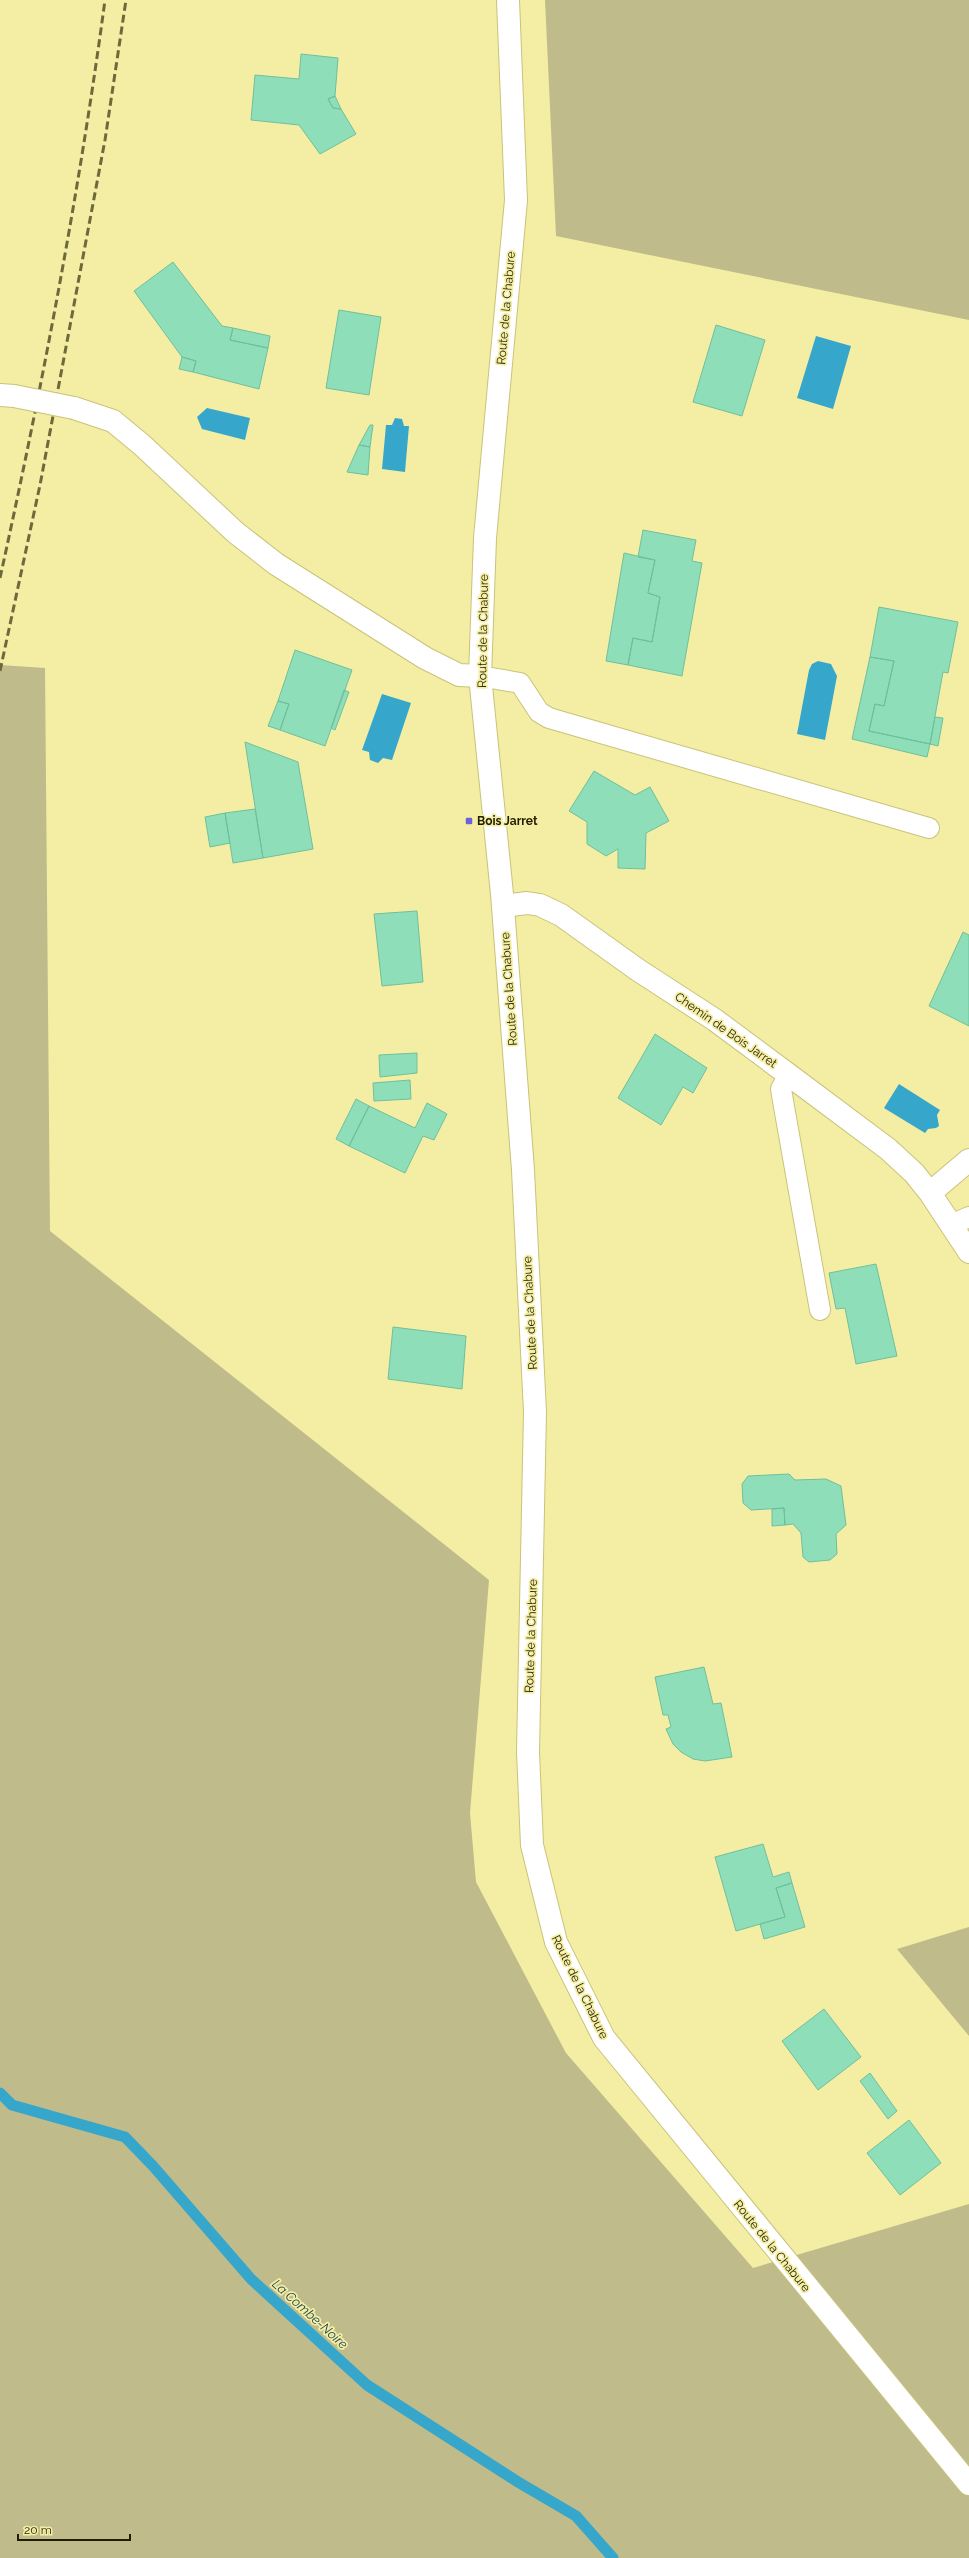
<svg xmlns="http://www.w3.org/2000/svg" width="969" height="2558" viewBox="0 0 969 2558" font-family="Raleway,sans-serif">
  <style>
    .green { fill: #c0bb8a }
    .water { fill: #36a6ca }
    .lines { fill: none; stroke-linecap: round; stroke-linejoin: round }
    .stream { stroke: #36a6ca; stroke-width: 11 }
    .building { fill: #8fdeba; stroke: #70bf9c }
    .lane-casing { stroke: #c9c37a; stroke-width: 22 }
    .street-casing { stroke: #c9c37a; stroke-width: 24 }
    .secondary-casing { stroke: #c9c37a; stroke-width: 24 }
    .lane { stroke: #fff; stroke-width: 20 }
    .street { stroke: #fff; stroke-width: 22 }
    .secondary { stroke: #fff; stroke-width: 22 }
    .rail { stroke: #6d693c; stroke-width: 3; stroke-dasharray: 8 4; stroke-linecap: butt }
    .street-bridge-casing { stroke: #c9c37a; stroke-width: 24; stroke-linecap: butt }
    .street-bridge { stroke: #fff; stroke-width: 22 }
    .poi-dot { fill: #6d60da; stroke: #f4eea4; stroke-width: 1.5 }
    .labels { text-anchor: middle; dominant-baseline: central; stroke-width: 3.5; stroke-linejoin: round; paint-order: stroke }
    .street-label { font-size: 12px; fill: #201d00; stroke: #f4eea4 }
    .poi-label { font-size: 12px; font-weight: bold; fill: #201d00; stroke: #f4eea4; text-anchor: start }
    .water-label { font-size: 13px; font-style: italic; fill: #194757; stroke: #f4eea4 }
  </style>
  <rect width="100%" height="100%" fill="#f4eea4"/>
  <!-- green -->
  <path class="green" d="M545,0H969V320L556,236Z
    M0,665L45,668L50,1231L489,1580L470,1813L476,1882L566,2053L753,2268L969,2204V2558H0Z
    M969,1927V2036L897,1949Z"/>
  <!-- water -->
  <path class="water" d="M816,336L851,346L833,409L797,398Z
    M207,408L250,418L245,440L202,429L197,417Z
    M395,418L402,419L404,426H409L405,472L382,469L386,425H392Z
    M818,661L831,664L837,676L825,740L797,734L809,670L812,664Z
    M382,694L411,703L392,760L383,758L378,763L370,760L369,752L362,750Z
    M899,1084L940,1110L937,1115L939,1126L936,1128L928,1129L925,1133L884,1108Z"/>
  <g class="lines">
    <!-- stream -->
    <path class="stream" d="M0,2093L12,2105L125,2137L153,2166L251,2279L367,2385L518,2482L576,2516L613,2558"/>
  </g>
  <!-- building -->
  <path class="building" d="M301,54L338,58L335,96L328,99L333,108L341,109L356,134L320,154L299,125L251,120L255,75L299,79Z
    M335,96L341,109L333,108L328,99Z
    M173,262L222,326L233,328L230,340L268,348L259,389L193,372L196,361L182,357L134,291Z
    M339,310L381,317L369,395L326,388Z
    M716,325L765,340L742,416L693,402Z
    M233,328L270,336L268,348L230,340Z
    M182,357L196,361L193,372L179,369Z
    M370,425H373L370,447L359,445Z
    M359,445L370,447L368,475L347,472Z
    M643,530L696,540L692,561L702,563L682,676L628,665L633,638L652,642L660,597L648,593L655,560L638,557Z
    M624,553L655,560L648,593L660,597L652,642L633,638L628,665L606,661Z
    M879,607L958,622L948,673L943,672L930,744L869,731L875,704L884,706L894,661L870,657Z
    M295,650L352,670L325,746L280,730L289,704L278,701Z
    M870,657L894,661L884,706L875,704L869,731L930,744L927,757L852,739Z
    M344,690L349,692L335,730L331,728Z
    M278,701L289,704L280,730L268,726Z
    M935,717L943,718L938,746L930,744Z
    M245,742L298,762L313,849L263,858Z
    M594,771L635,795L650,787L669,821L646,833L645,869L618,868V849L606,856L587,844V822L569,811Z
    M255,809L263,858L233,863L225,813Z
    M225,813L230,843L210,847L205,817Z
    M417,911L423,982L382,986L374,914Z
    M963,932L969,935V1026L929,1006Z
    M655,1034L707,1068L693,1093L683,1087L661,1125L618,1098Z
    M417,1053V1073L380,1077L379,1055Z
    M410,1080L411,1099L374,1101L373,1083Z
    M356,1099L369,1106L349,1146L336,1139Z
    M427,1103L447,1114L434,1140L423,1136L405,1173L349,1146L369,1106L415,1128Z
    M876,1264L897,1356L856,1364L845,1308L836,1309L829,1273Z
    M393,1327L466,1336L462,1389L388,1379Z
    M789,1474L795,1480L826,1479L841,1486L846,1525L836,1534L837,1554L830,1560L809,1562L803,1557L801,1533L793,1524L785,1525L784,1508L751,1510L743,1503L742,1484L748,1476Z
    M784,1508L785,1525L772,1526V1509Z
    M704,1667L713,1704L721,1703L732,1757L705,1761L693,1759L681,1752L673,1744L666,1729L671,1727L668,1715H663L655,1677Z
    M763,1844L773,1877L789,1872L792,1883L776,1888L785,1917L736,1931L715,1857Z
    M792,1883L805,1927L764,1939L760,1924L785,1917L776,1888Z
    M824,2009L861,2057L818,2090L782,2041Z
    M870,2073L897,2111L888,2119L860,2081Z
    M909,2120L941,2163L900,2195L867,2153Z"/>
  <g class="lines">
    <defs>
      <path id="lane" d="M480,676L520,683L539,712L549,718L929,828
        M789,1075L781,1089L783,1101L820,1310
        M951,1225L969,1217"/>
      <path id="street" d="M0,395L14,396
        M74,408L113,421L142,445L235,532L276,564L425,658L459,675L480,676
        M503,906L527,903L540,905L561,915L638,970L715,1020L789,1075L888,1149L914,1173L930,1193L969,1252
        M930,1193L969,1160"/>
      <path id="secondary" d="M508,0L516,200L485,538L480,676L502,894L523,1170L535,1412L528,1752L532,1845L556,1942L604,2038L969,2484"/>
    </defs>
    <!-- lane casing -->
    <use href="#lane" class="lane-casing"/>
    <!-- street casing -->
    <use href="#street" class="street-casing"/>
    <!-- secondary casing -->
    <use href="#secondary" class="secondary-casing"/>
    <!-- lane -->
    <use href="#lane" class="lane"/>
    <!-- street -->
    <use href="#street" class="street"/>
    <!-- secondary -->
    <use href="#secondary" class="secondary"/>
    <!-- rail -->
    <path class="rail" d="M0,578C42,387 79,194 105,0
      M0,671L40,485L105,140L126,0"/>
    <defs>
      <path id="street-bridge" d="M14,396L74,408"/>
    </defs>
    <!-- street-bridge casing -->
    <use href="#street-bridge" class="street-bridge-casing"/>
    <!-- street-bridge -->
    <use href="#street-bridge" class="street-bridge"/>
  </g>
  <!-- markers -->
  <rect class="poi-dot" x="465" y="817" width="8" height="8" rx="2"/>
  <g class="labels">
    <!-- street labels -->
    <g class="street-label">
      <text transform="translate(506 308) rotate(-85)">Route de la Chabure</text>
      <text transform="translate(483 631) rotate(-89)">Route de la Chabure</text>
      <text transform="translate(509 989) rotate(-94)">Route de la Chabure</text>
      <text transform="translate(726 1030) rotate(35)">Chemin de Bois Jarret</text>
      <text transform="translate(530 1313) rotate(-93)">Route de la Chabure</text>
      <text transform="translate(531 1636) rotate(-88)">Route de la Chabure</text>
      <text transform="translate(580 1987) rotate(64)">Route de la Chabure</text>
      <text transform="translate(772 2246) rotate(51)">Route de la Chabure</text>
    </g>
    <!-- poi labels -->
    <g class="poi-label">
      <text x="477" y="821">Bois Jarret</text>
    </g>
    <!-- water labels -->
    <g class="water-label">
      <text transform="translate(310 2314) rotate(42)">La Combe-Noire</text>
    </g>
  </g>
  <!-- scale -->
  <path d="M18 2534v6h112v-6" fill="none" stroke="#201d00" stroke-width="2"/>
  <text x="24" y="2534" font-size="12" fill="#201d00" stroke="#f4eea4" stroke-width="3" paint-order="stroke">20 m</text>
</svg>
